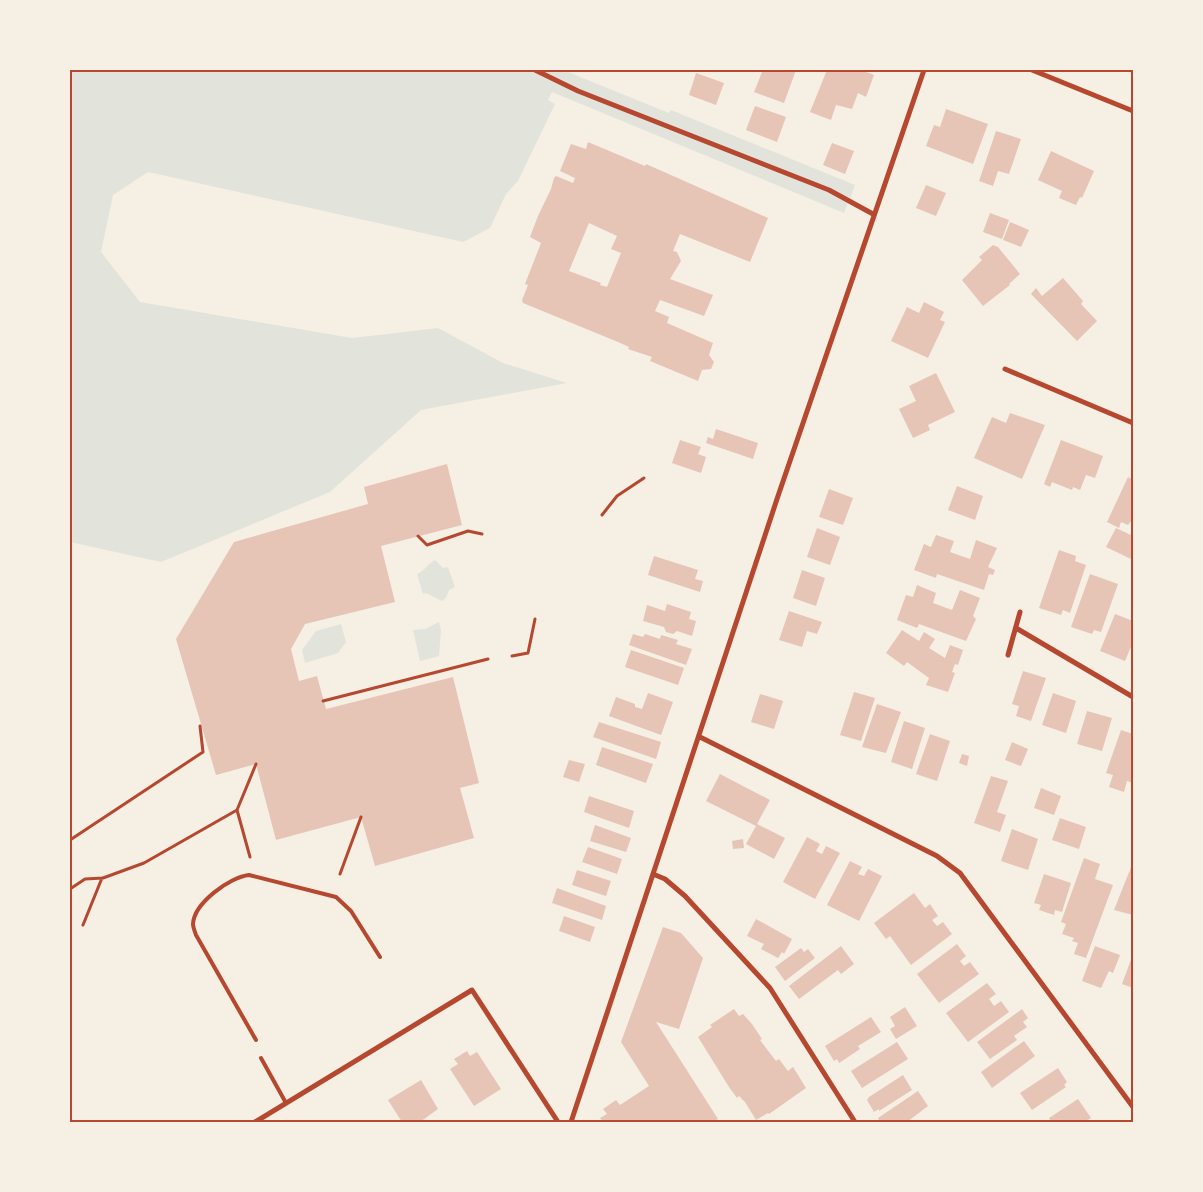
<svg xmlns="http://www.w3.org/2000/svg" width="1203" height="1192" viewBox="0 0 1203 1192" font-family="Helvetica,sans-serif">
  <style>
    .green { fill: #e2e4dc }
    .building { fill: #e6c5b7; fill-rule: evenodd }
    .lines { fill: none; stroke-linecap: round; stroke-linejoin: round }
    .path { stroke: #b5482f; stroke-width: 3 }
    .service { stroke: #b5482f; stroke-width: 4 }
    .minor { stroke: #b5482f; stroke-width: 5 }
    .neatline { fill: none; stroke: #b5482f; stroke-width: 2 }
  </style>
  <rect width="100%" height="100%" fill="#f6efe4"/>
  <!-- green -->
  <path class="green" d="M70,70H563L669,113L671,110L855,185L844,213L552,92L548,100L555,104L518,181L506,194L490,228L463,242L148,172L113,195L101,252L140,302L352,338L438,328L503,363L567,383L421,410L330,492L161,562L70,542Z
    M435,560L443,568L448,567L455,587L449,590L446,598L442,601L426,593L423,594L417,574C425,571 427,564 435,560Z
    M439,622L441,630L439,656L420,661L413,630L425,629Z
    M341,624L346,642L338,653L305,663L302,650L316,631Z"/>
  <!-- building -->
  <path class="building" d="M763,70H796L784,103L754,92Z
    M827,70H861L874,75L866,97L858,93L852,109L836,105L831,120L810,112Z
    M696,73L724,83L716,105L689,95Z
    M755,106L786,117L777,142L746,130Z
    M946,109L988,124L973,164L926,146L934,125L940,127Z
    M996,131L1021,139L1009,174L998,171L993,186L979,181Z
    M588,142L645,166L646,164L768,218L750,262L680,234L673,251L677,252L681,261L670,279L713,295L704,316L660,300L655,311L669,317L667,323L713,343L709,355L714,362L711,369L702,370L698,381L650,361L652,357L628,349L629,347L618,342L523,303L522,300L528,285L525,284L541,243L530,237L538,216L551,189L554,178L556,176L573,183L575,178L560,171L571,144L586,149ZM589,223L617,236L611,249L621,253L607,287L600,285L601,283L569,271Z
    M832,143L854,151L845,174L823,165Z
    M1051,151L1094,171L1082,198L1080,197L1076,205L1059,198L1062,191L1038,180Z
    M926,185L946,193L936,216L916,208Z
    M990,213L1009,220L1002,239L983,232Z
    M1010,222L1029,230L1021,247L1003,240Z
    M993,245L998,247L1020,274L1009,284L1010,285L983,306L962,280L982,260L979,257Z
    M1063,278L1083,301L1081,304L1097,321L1077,341L1031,294L1036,288L1042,296Z
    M924,302L944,312L940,320L945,322L928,358L891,341L907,307L919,313Z
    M936,373L955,412L928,425L930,430L913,438L899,409L916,401L909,386Z
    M1010,413L1045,425L1022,479L974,458L992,417L1006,423Z
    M716,429L758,443L753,459L706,443L708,437L713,439Z
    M680,440L701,447L698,454L706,457L701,473L672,463Z
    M1061,440L1103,456L1095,478L1086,475L1080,490L1073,487L1072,490L1052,482L1050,487L1044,484Z
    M447,464L462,525L381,546L395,602L305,624L291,649L299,681L317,676L326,709L453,677L479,783L460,788L474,838L375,866L361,817L276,840L256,764L216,775L176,639L234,542L368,504L364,487Z
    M1128,477L1133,480V522L1131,521L1128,525L1121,522L1119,528L1107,522Z
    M957,486L983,496L975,520L948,510Z
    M829,489L853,498L843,525L819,517Z
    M817,528L840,537L830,565L807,557Z
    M1116,528L1133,536L1131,559L1106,547Z
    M936,535L954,541L950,552L970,559L976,540L997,548L988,567L995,570L993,575L989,574L984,590L937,574L936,578L914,570L924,544L931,547Z
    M1059,550L1076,556L1075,561L1086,565L1070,613L1063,610L1061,615L1039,608Z
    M654,556L698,570L695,579L703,581L700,592L648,575Z
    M802,570L825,578L816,606L793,598Z
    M1090,574L1118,584L1101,632L1094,630L1092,634L1071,627Z
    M917,585L936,593L933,603L952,610L960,590L980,598L973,616L976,619L966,641L919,624L917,628L897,620L906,595L913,597Z
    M667,604L691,612L689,619L696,621L692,636L677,631L673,634L666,632L664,627L643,621L647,605L665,611Z
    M789,611L822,622L817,634L807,631L802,647L779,640Z
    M1115,614L1133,621V642L1125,661L1100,651Z
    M902,630L919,641L924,632L935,639L929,648L945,658L950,645L963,650L958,665L955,664L952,672L955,673L948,692L926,685L929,678L907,662L904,666L886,653Z
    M633,634L643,637L645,634L660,639L661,635L678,640L676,644L692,649L686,665L629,645Z
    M631,650L684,668L678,685L625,667Z
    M1023,671L1046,678L1031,721L1016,716L1019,706L1012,704Z
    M854,692L875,698L861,741L840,735Z
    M648,693L673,702L661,735L609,716L616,697L635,704V707L642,709Z
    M1053,693L1076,701L1066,733L1042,725Z
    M760,694L783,701L774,729L751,722Z
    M877,704L901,712L886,753L862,747Z
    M1087,711L1112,718L1102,751L1077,744Z
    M904,721L925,728L912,769L891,762Z
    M599,722L661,742L656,759L593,737Z
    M1121,730L1133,734V783L1127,781L1124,792L1109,787L1113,775L1106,773Z
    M930,734L950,741L937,781L916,774Z
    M1012,742L1028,749L1021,766L1005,760Z
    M602,747L653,764L646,783L596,765Z
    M962,754L969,756L967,766L959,763Z
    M569,760L585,764L579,782L563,777Z
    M720,774L770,800L757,824L785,838L774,859L746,844L756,826L706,801Z
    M991,776L1008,781L997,812L1006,815L1000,832L974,823Z
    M1041,788L1061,796L1054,815L1034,808Z
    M589,796L634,811L629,828L584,812Z
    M1060,818L1086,827L1079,849L1052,840Z
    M595,825L631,838L626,852L590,841Z
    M1012,829L1038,839L1028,870L1001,861Z
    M807,837L820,844L816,851L822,854L826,846L840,853L815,899L783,882Z
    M743,839L744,848L733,849L732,841Z
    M588,847L622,859L617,874L582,862Z
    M1084,858L1100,864L1095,879L1113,885L1086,958L1074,954L1078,943L1072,941L1074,938L1062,934L1066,924L1061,922Z
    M850,861L862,867L858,874L864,876L868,869L882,876L859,921L827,905Z
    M1133,862V915L1114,910Z
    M577,870L611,881L606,896L572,885Z
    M1044,874L1071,883L1062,912L1055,910L1054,915L1039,910L1041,905L1034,903Z
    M557,888L606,906L602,920L552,903Z
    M914,893L925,908L930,904L938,916L932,920L937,926L943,922L952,934L911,965L890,936L886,939L874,923Z
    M564,916L595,927L590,942L559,931Z
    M756,919L792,939L784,954L782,952L778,958L761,949L764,944L747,936Z
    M663,927L681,933L703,958L679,1029L656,1022L718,1119L713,1122H603L600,1118L607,1114L603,1109L616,1100L620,1105L649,1086L621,1042Z
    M957,944L966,956L960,961L964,966L970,962L979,974L939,1003L917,974Z
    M841,946L854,964L841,974L838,970L799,999L789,986Z
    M1095,946L1120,955L1113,973L1109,971L1101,988L1082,981Z
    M801,948L804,952L808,949L815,958L785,981L775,967Z
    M1133,954V988L1122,984Z
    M987,983L996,994L989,999L994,1006L1001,1001L1009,1012L968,1042L946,1013Z
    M905,1007L917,1026L896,1039L890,1029L895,1026L890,1017Z
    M734,1009L739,1016L743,1014L752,1024L762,1039L760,1040L776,1061L779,1059L788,1071L793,1067L806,1088L769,1114L768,1113L756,1120L745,1102L739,1096L737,1098L729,1087L698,1037L712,1027L710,1025Z
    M1022,1009L1028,1018L1023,1022L1027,1027L1014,1036L1017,1040L990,1059L977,1042Z
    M871,1017L881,1032L858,1046L860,1049L839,1063L837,1059L834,1061L825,1046Z
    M1024,1041L1035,1056L992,1088L981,1072Z
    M897,1042L908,1059L862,1088L851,1071Z
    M467,1051L470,1056L477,1052L501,1089L474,1106L450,1069L458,1064L454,1059Z
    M1058,1068L1067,1082L1064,1085L1066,1087L1032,1110L1020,1093Z
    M903,1075L912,1090L879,1111V1109L874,1112L867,1100L869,1097Z
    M421,1080L438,1109L420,1122H402L388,1100Z
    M918,1091L928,1106L907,1122H880L878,1118Z
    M1078,1099L1091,1118L1084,1122H1051L1049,1118Z"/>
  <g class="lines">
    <!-- path -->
    <path class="path" d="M602,515L617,496L644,478
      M418,536L427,545L468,531L482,534
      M512,656L528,653L535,619
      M323,701L488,659
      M237,810L250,857
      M70,840L203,752L200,726
      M340,874L361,817
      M70,889L85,879L103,878L144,863L237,810L256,764
      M83,925L102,878"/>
    <!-- service -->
    <path class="service" d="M256,1040L196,935C195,932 193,927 193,924C194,903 230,877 249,875L336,897L351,911L380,957
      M261,1058L286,1103"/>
    <!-- minor -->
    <path class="minor" d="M535,70L578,91L829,190L873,214
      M1032,70L1133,111
      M1005,369L1133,423
      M1016,628L1133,697
      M1008,655L1020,612
      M700,737L937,856L960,873L1133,1107
      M653,874L665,879L685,896L770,988L855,1122
      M255,1122L472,990L558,1122
      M571,1122L778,496L924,70"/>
  </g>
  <!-- border -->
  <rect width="1203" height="1192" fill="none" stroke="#f6efe4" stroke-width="142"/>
  <rect x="71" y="71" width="1061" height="1050" class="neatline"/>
</svg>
